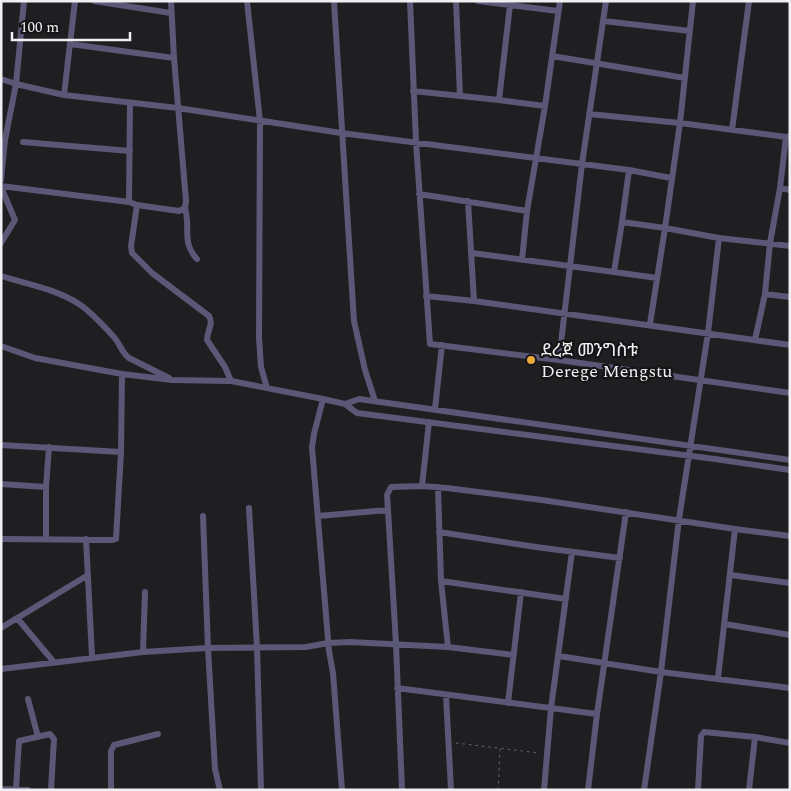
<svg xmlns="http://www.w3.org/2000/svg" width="791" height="791" viewBox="0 0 791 791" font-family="Spectral,'Noto Sans Ethiopic',serif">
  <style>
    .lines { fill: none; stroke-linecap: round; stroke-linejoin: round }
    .path { stroke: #69696b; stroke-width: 1; stroke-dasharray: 2.5 4; stroke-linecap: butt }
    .minor { stroke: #5a5876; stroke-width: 6 }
    .poi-dot { fill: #ebaa39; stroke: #151518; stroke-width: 2 }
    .labels { text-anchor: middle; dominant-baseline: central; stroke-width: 4.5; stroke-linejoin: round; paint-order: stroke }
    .poi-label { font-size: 18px; fill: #f0f0f2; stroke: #151518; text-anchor: start }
  </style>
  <rect width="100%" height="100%" fill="#1f1f21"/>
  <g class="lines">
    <!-- path -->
    <path class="path" d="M456,743L539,753
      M498,790L500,749"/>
    <!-- minor -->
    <path class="minor" d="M94,1L171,13
      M247,1L260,121L259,338L261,367L267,388
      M334,1L354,321L365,370L375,401
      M410,1L416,142L430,344L559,360L790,393
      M456,1L460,96
      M478,1L510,5L499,100
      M510,5L558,11
      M604,21L690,31
      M70,44L174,58
      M552,56L685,78
      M1,79L16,84L64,95L178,108L341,133L629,170L671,178
      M413,91L499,100L545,106
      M64,95L75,1
      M589,114L680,123L693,1
      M732,130L749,1
      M786,137L680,123L665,228L719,238L790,246
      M23,142L130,151
      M1,180L5,140L16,84L24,1
      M1,186L129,202L137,205L179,211L185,208L186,201L174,58L171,1
      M1,187L15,220L1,243
      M780,188L790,190
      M419,194L527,211L545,106L560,1
      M468,201L474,301
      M129,202L130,103
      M137,205L131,246L132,253L152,273L209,316C214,325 207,330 207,340L225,367L231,381L323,399
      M185,208C191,228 181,242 197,259
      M622,222L629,170
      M472,253L614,272L622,222L665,228L650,324
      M522,260L527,211
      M614,272L657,278
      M1,276C27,284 56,289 79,304C91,312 103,325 113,336C120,343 121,352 129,358L169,378
      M765,294L790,297
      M426,296L474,301L790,345
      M755,340L765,294L770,243L780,188L786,137L789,136
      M1,346L35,358L122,374L172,380L231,381
      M559,360L582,164L606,1
      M345,404L359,399L790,460
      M435,409L442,345
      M1,445L121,452
      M1,484L46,487
      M422,486L429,422
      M438,487L441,581L448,647
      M249,508L257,647L261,790
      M388,510L387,495L391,487L422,486L447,488L542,500L735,529L718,678
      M203,516L208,648L215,769L220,790
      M318,516L388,510L396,644L402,790
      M735,529L790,536
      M439,532L536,547L620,558
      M1,539L113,540L116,539L121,452L122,374
      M46,539V487L49,447
      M86,539L92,657
      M731,575L790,583
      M441,581L566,599
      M17,618L53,661
      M725,624L790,635
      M1,628L88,575
      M143,652L145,592
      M559,656L661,672L790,688
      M1,669L143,652L208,648L306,647L328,643L350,642L448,647L514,655
      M397,688L597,714
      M446,695L451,790
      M28,699L38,737
      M508,703L521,592
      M1,789L28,790
      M16,789L19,741L50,734L54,739L51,790
      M111,790V751L114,745L158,734
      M342,790L333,673L329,651L312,447L314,434L323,399L345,404L357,413L715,459L790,470
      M544,790L551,708L572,552
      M588,790L597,714L626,512
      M644,790L661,672L679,519L708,333L719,238
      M698,790L701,736L704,732L755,737L790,743
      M749,790L755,737"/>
  </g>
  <!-- markers -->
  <circle class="poi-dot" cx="531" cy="360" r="5"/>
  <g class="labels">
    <!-- poi labels -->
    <g class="poi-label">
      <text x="541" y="350">ደረጀ መንግስቱ<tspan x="541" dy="21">Derege Mengstu</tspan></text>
    </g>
  </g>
  <!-- border -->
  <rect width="791" height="791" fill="none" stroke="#f0f0f2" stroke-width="5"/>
  <!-- scale -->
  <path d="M12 32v8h118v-8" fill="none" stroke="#f0f0f2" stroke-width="2.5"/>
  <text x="20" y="32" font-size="15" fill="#f0f0f2" stroke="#151518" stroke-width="4" paint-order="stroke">100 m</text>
</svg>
